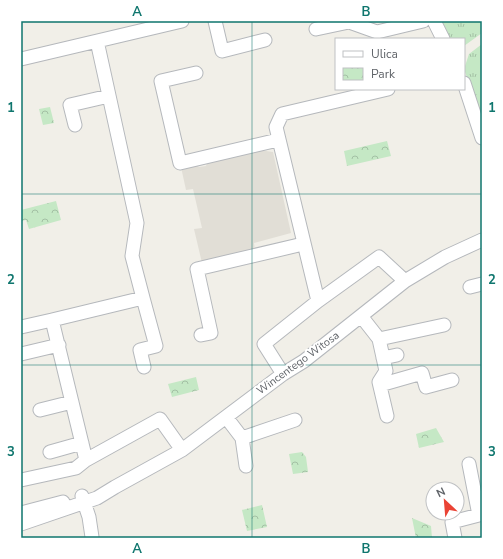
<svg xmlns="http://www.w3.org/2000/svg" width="503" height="559" viewBox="0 0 503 559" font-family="'Nunito Sans',sans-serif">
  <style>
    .education { fill: #e1ded6 }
    .grass { fill: url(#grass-tufts) }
    .park { fill: url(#park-crowns) }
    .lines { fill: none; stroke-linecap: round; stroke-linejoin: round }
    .minor-casing { stroke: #b5b8bc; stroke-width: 15 }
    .minor { stroke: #fff; stroke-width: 13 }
    .grid { fill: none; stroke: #0f766e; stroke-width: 1; stroke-opacity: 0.55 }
    .labels { text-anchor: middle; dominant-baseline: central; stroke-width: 4; stroke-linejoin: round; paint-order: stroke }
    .street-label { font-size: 11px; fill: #5f6368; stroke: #fff }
    .neatline { fill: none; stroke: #0f766e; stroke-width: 1.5 }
    .grid-label { font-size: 13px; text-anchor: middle; font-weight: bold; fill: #0f766e }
  </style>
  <defs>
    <pattern id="grass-tufts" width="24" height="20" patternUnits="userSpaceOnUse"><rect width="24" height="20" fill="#c5e8c5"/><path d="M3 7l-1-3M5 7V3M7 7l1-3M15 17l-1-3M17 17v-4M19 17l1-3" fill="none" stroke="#a3c0a4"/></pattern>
    <pattern id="park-crowns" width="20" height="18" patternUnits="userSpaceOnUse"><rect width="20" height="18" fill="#c5e8c5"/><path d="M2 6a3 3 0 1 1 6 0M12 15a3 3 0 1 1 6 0" fill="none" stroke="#a3c0a4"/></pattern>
  </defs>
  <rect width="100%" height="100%" fill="#f1efe8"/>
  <!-- education -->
  <path class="education" d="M259,150L273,152L291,233L254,243L255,250L202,263L194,229L202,228L193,189L186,190L181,167L195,164L199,167L206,166L208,161Z"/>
  <!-- grass -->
  <path class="grass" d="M440,21H482V33L464,46V39H449Z
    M482,44V120L464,69L469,54Z"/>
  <!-- park -->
  <path class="park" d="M50,107L54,123L43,125L39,109Z
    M387,141L391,156L347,166L344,151Z
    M56,201L61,220L29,229L26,220L21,221V210Z
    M196,377L199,390L172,397L168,384Z
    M436,428L444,442L419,448L416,434Z
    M302,452L306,457L308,472L293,474L289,454Z
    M262,505L267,527L247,531L242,510Z
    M412,518L431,526L432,538H416Z"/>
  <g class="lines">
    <defs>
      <path id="minor" d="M215,21L222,51L265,40
        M434,21L443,39
        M316,29L349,22L377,32L423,21
        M97,41L137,223L132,256L143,298L52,320L86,460L160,419L182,450
        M21,59L182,21
        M196,73L161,81L180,163L278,140
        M464,83L482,138
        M75,125L70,105L109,96
        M470,287L482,284
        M143,298L156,346L140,350L144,367
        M318,301L379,257L405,281
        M361,316L379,339L386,371L379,382L387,416
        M21,327L52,320
        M201,335L211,333L197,269L303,244
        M379,339L444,325
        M21,354L59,345
        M383,358L397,355
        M283,374L264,344L318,301L276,127L282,114L388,89
        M380,385L422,373L426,387L452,380
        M40,410L72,402
        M226,417L242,438L246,466
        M242,438L295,420
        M50,452L82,443
        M21,480L76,468L86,460
        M82,496L89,517L92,537
        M21,513L63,502
        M21,524L97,498L115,487L182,450L283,374L304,361L405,281L445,257L482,240
        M455,538L452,522L479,515L469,464"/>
    </defs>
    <!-- minor casing -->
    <use href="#minor" class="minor-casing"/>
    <!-- minor -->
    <use href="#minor" class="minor"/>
  </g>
  <!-- grid -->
  <path class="grid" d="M252,21V538M21,194H482M21,365H482"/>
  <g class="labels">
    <!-- street labels -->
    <g class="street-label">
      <text transform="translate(298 363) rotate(-36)">Wincentego Witosa</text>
    </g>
  </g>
  <!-- border -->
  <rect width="503" height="559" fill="none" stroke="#ffffff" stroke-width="44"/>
  <!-- legend -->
  <rect x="335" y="38" width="130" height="52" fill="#ffffff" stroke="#bfc1c3"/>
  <rect x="343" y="51" width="20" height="6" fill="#ffffff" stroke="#bfc1c3"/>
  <text x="371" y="58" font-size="12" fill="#5f6368">Ulica</text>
  <rect x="343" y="68" width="20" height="12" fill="url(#park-crowns)" stroke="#bfc1c3"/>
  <text x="371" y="78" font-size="12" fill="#5f6368">Park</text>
  <!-- north arrow -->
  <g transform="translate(445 501) rotate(334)"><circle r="19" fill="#ffffff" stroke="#bfc1c3"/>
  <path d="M0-3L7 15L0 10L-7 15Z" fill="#ea4335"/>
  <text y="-6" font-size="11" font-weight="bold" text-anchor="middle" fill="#5f6368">N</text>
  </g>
  <rect x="22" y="22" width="459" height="515" class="neatline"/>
  <g class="grid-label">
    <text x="137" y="16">A</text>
    <text x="366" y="16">B</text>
    <text x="11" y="112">1</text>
    <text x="492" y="112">1</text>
    <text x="11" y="284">2</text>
    <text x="492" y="284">2</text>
    <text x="11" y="456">3</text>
    <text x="492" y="456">3</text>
    <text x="137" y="553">A</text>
    <text x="366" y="553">B</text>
  </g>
</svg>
